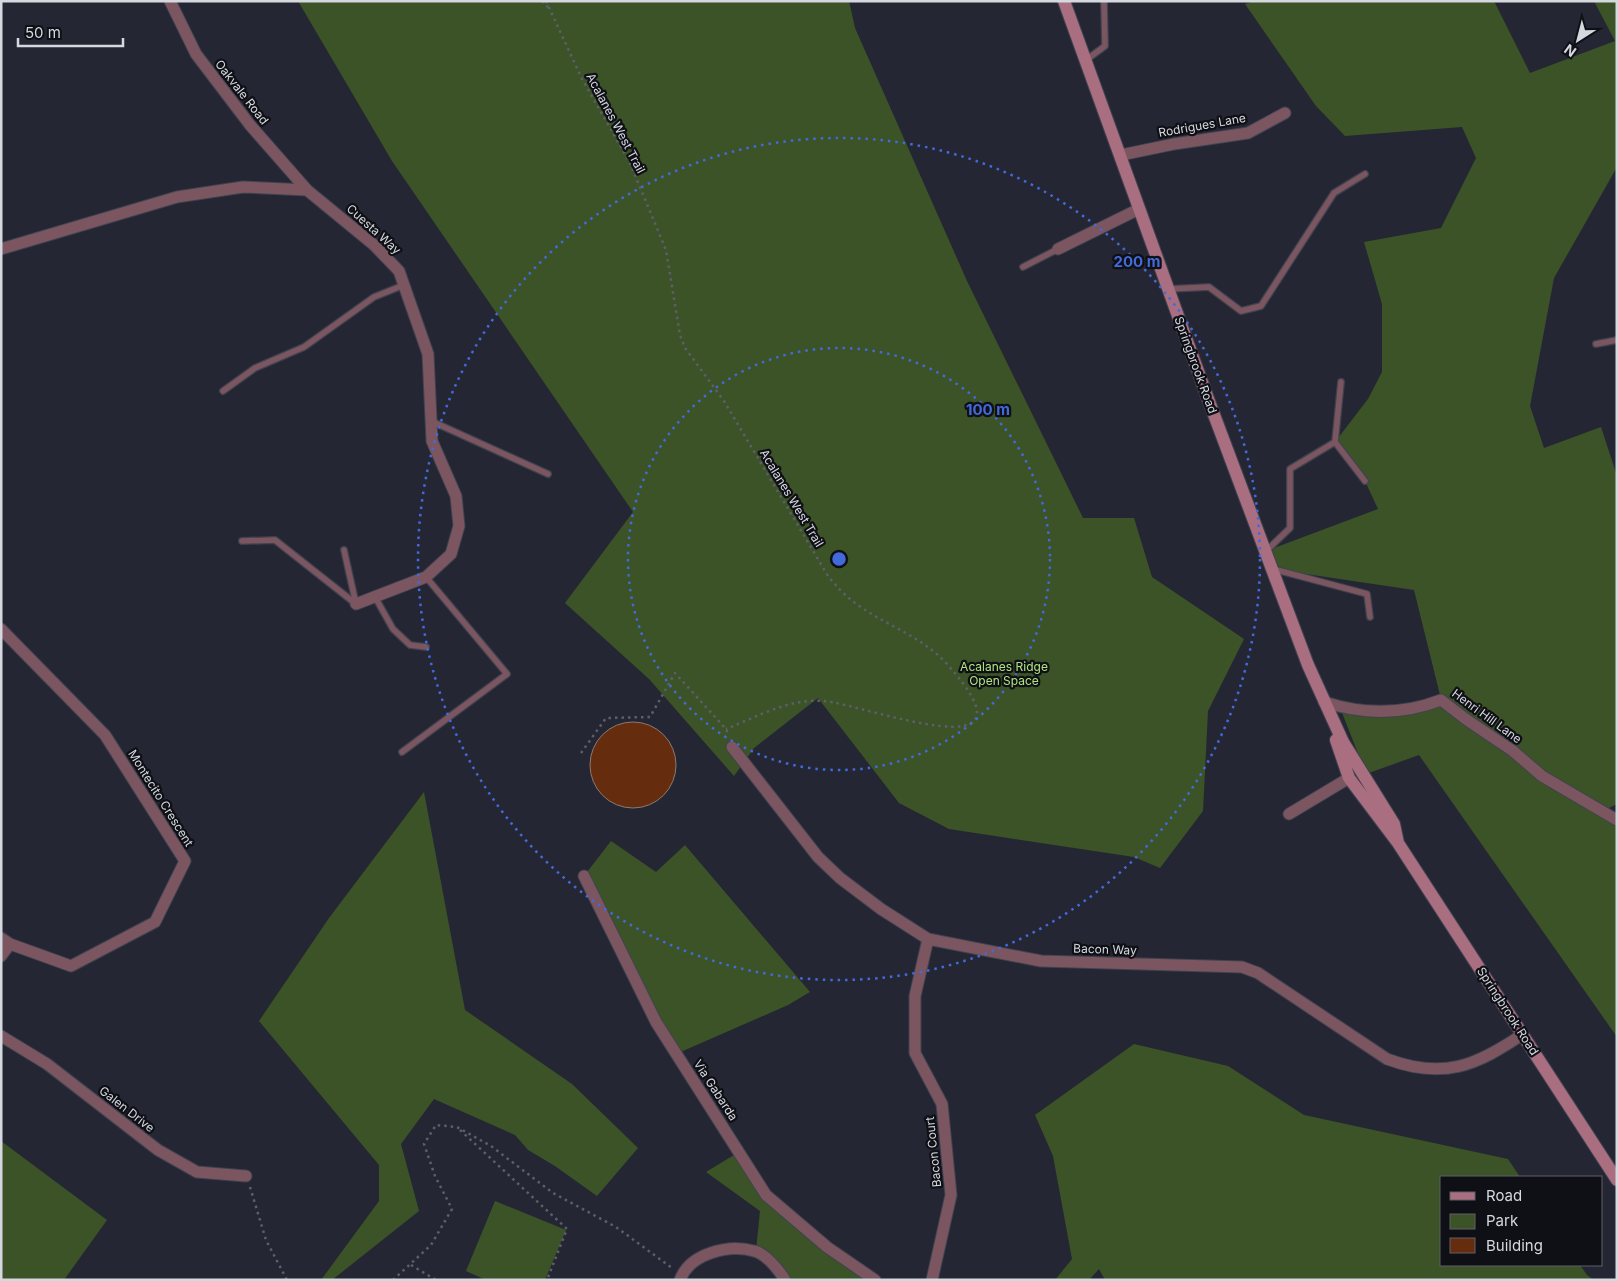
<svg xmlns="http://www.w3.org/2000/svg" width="1618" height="1281" viewBox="0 0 1618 1281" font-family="Inter,sans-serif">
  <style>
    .green { fill: #3c5327 }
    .building { fill: #652d0e; stroke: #8b7a73 }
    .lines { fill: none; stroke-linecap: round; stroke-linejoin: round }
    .lane-casing { stroke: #40434f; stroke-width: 8 }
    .street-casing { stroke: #40434f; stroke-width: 13 }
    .secondary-casing { stroke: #40434f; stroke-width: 14 }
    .path { stroke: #5c5f69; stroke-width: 2.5; stroke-dasharray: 2.5 4; stroke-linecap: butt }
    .lane { stroke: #7b5660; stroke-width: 5.5 }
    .street { stroke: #7b5660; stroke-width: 11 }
    .secondary { stroke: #a96e80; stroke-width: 12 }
    .ring { fill: none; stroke: #426ada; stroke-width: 2.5; stroke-dasharray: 2.5 5 }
    .labels { text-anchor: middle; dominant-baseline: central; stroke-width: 4.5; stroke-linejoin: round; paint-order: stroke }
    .street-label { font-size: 12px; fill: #d6d8e0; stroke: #0f1016 }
    .park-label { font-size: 12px; fill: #afe57e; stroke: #0f1016 }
    .centre { fill: #426ada; stroke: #0f1016; stroke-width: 2.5 }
    .ring-label { font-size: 15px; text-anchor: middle; font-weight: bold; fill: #426ada; stroke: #0f1016; stroke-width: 4.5; stroke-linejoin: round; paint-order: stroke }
  </style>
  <rect width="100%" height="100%" fill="#242733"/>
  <!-- green -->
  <path class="green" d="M298,1H849L855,28L967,281L1083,518H1134L1152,577L1244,639L1208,711L1203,811L1160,868L1134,857L949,829L899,803L818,698L754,748L734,776L649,679L565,603L633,512L392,161Z
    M1254,1H1494L1530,73L1615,41L1594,1H1617V167L1554,278L1530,406L1544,448L1601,427L1617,476V804L1601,812L1617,820V1037L1419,755L1366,774L1341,710L1352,711L1441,699L1414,590L1272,569L1266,551L1378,509L1365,481L1335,442L1368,399L1382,372V304L1364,242L1441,228L1476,158L1462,127L1345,136L1316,106L1245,4Z
    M424,792L465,1010L572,1084L638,1148L597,1196L555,1166L528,1150L515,1135L434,1099L401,1144L419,1211L332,1280H321L379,1201V1165L259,1021L329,918Z
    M611,841L656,872L685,845L810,992L788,1005L676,1054L584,876Z
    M1134,1044L1228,1066L1304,1115L1508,1159L1520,1177H1442V1265H1580L1587,1275L1594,1280H1105L1099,1269L1089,1280H1055L1072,1259L1053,1156L1035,1115Z
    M1,1141L107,1220L64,1280H1Z
    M739,1152L766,1195L875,1280H785L756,1251L760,1211L706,1172Z
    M495,1201L566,1230L545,1280H486L466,1271Z"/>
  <!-- building -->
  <path class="building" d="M590 765a43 43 0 1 1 86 0a43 43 0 1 1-86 0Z"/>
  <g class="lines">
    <defs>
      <path id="lane" d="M1086,60L1105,46L1104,1
        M1023,267L1058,249
        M1168,289L1209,287L1241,311L1261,306L1334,193L1365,174
        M1596,344L1617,340
        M223,391L255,368L304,347L374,297L404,285
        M431,421L548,474
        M1335,442L1365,481
        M242,541L275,540L356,604
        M344,550L356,604
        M1266,551L1290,528V469L1335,442L1341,382
        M1273,569L1367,594L1370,617
        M375,597L393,629L410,645L426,647
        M402,752L507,674L426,577"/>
      <path id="street" d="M170,1L196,54L250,125L307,190
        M1121,155L1174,144L1248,133L1285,113
        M1,249L177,197L243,187L307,190L374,245L399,271L428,354L432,441L456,496L459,526L451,554L426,577L356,604
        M1058,249L1139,209
        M1,629L105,735L185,861L155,922L71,966L10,944L1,938
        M1324,702C1364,715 1402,715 1441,700L1467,720L1513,751L1542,776L1617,820
        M732,747L818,857L840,878L881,909L928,939L1041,961L1242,967L1258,973L1387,1059C1443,1080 1476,1066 1523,1034
        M1289,814L1349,778
        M584,876L656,1022L766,1195L827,1247L875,1280
        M928,939L915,996V1053L942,1104L951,1195L932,1280
        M1,956L10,944
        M1,1036L47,1064L158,1150L197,1172L246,1176
        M680,1280C690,1253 729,1244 754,1251C765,1253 779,1270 785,1280"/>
      <path id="secondary" d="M1064,1L1207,396L1308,665L1343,742L1394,824L1398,843
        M1336,740L1349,778L1398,843L1617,1180"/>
    </defs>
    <!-- lane casing -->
    <use href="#lane" class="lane-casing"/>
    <!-- street casing -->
    <use href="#street" class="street-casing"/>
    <!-- secondary casing -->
    <use href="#secondary" class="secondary-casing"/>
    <!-- path -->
    <path class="path" d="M542,1L548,7
      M546,1L582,79L630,163L666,250L680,335L685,348L724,401L828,576C837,587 846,597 858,605C887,626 921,636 946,663C1049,776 866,705 824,701C790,698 756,717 726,729
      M581,753L606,718L650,717L675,673L726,729L729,736
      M460,1130L567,1229L547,1280
      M250,1187L266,1240L287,1280
      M411,1265L436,1280
      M393,1280L431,1245L452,1209L435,1176L424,1144L436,1125L457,1127L491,1146L553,1193L616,1227L672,1268"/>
    <!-- lane -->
    <use href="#lane" class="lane"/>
    <!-- street -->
    <use href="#street" class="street"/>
    <!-- secondary -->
    <use href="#secondary" class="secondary"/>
  </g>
  <!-- distance rings -->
  <g class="ring">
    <circle cx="839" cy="559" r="211"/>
    <circle cx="839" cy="559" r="421"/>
  </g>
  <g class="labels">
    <!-- street labels -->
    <g class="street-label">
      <text transform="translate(242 92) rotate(52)">Oakvale Road</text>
      <text transform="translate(616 123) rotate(62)">Acalanes West Trail</text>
      <text transform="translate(1202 125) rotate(-10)">Rodrigues Lane</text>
      <text transform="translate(374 229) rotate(42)">Cuesta Way</text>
      <text transform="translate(1196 365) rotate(70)">Springbrook Road</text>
      <text transform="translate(792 498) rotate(59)">Acalanes West Trail</text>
      <text transform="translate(1487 716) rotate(36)">Henri Hill Lane</text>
      <text transform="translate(161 798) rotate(58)">Montecito Crescent</text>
      <text transform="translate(1105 949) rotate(2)">Bacon Way</text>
      <text transform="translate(1508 1011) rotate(57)">Springbrook Road</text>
      <text transform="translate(716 1090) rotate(57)">Via Gabarda</text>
      <text transform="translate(127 1109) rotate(38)">Galen Drive</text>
      <text transform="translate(933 1152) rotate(-96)">Bacon Court</text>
    </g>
    <!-- park labels -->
    <g class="park-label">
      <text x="1004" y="666">Acalanes Ridge<tspan x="1004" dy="14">Open Space</tspan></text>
    </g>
  </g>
  <circle cx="839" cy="559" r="8" class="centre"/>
  <g class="ring-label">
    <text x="1137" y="267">200 m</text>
    <text x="988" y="415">100 m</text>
  </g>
  <!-- border -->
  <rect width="1618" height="1281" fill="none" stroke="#d6d8e0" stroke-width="5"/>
  <!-- legend -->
  <rect x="1440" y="1176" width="162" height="90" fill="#0f1016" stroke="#5f6067"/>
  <rect x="1450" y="1192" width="25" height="8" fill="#a96e80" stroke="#5f6067"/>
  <text x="1486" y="1201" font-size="15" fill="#d6d8e0">Road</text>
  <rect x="1450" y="1214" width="25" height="15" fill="#3c5327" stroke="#5f6067"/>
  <text x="1486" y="1226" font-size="15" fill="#d6d8e0">Park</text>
  <rect x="1450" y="1238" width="25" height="15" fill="#652d0e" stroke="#5f6067"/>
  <text x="1486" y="1251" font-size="15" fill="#d6d8e0">Building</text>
  <!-- north arrow -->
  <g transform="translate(1578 40) rotate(216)" stroke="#0f1016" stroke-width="4" paint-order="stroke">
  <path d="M0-4L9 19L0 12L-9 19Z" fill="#d6d8e0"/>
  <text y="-8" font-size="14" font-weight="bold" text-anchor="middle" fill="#d6d8e0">N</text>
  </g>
  <!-- scale -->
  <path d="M18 38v8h105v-8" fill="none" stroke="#d6d8e0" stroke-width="2.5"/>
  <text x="25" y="38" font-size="15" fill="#d6d8e0" stroke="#0f1016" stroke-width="4" paint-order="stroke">50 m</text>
</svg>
